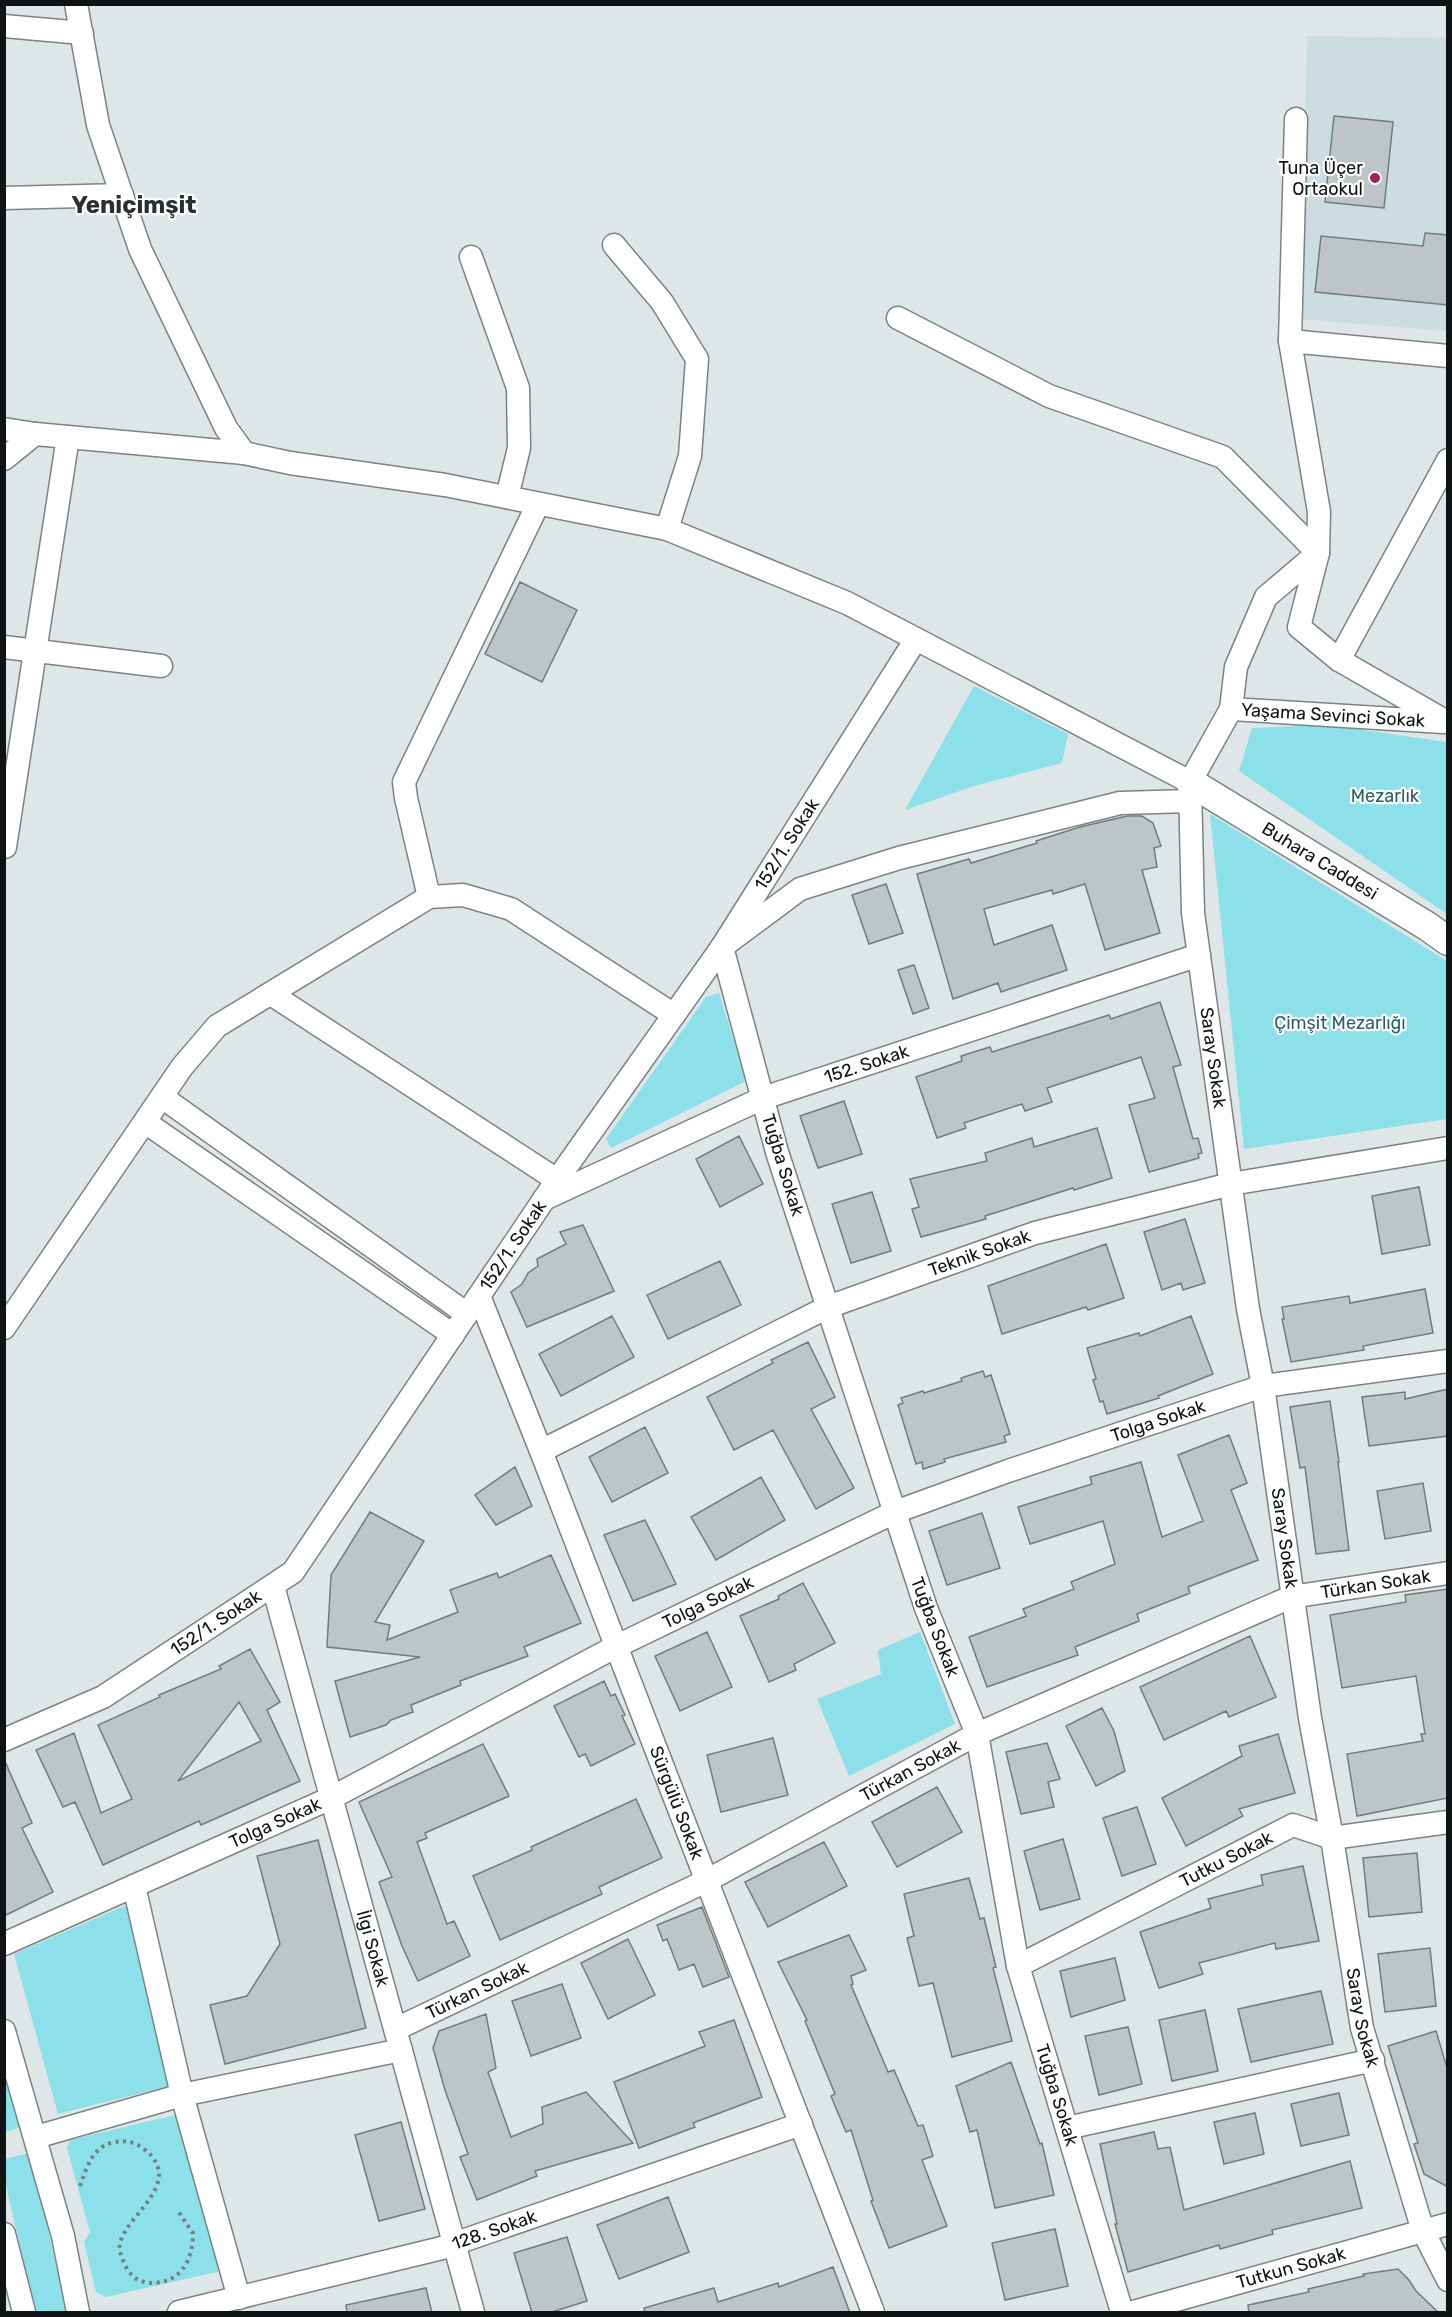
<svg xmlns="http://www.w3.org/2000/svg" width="1452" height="2317" viewBox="0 0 1452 2317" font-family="Rubik,sans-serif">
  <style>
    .built { fill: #cbdddf }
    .green { fill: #8be0e9 }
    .building { fill: #bdc5c6; stroke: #747b7c; stroke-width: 1.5; fill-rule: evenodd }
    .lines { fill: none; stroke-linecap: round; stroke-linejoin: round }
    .minor-casing { stroke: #7b8384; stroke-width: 25 }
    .major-casing { stroke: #7b8384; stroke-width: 31 }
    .path { stroke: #787e7e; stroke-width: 4; stroke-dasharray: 3 4.5; stroke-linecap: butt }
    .minor { stroke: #fff; stroke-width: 22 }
    .major { stroke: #fff; stroke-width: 28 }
    .poi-dot { fill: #a61d64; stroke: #fff; stroke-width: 2 }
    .labels { text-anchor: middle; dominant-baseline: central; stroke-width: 4.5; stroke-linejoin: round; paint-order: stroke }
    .poi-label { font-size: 18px; fill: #101313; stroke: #fff; text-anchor: end }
    .street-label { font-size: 18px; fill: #101313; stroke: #fff }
    .park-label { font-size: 18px; fill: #296167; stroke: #fff }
    .district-label { font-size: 24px; font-weight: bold; fill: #292f30; stroke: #fff }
  </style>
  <rect width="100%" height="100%" fill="#dee6e7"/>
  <!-- built -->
  <path class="built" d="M1307,36L1447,38V331L1300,319Z"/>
  <!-- green -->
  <path class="green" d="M974,686L1068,734L1062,763L974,786L905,810Z
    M1327,725L1447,742V914L1239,771L1252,728Z
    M1210,814L1447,961V1119L1244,1149Z
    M719,993L746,1081L611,1148L606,1139L706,997Z
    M920,1632L955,1724L849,1776L817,1699L881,1674L878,1650Z
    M129,1904L169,2086L58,2114L14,1954Z
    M4,2060L24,2126L5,2132H4Z
    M179,2114L221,2271L106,2297L96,2292L84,2242L90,2232L67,2148L70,2140Z
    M30,2153L67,2311L35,2312L5,2181L4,2159Z"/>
  <!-- building -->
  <path class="building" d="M1334,116L1393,122L1384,208L1325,202Z
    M1425,233L1448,235V305L1315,292L1321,236L1423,246Z
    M520,582L577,610L542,682L485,654Z
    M1127,816H1142L1153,823L1161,846L1154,848L1157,867L1142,870L1160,933L1105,950L1085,884L1053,894L1052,890L984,909L994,945L1052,925L1067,970L1001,992L998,983L953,999L917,874L969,859L971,863L1037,843L1036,841L1080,827Z
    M886,884L903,933L869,944L852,895Z
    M914,965L929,1008L913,1014L898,970Z
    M1160,1002L1181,1065L1173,1067L1193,1139L1198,1138L1202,1153L1198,1154L1199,1158L1149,1172L1129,1105L1155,1098L1141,1057L1047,1088L1052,1102L1025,1111L1022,1104L964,1123L966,1128L937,1138L916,1077L962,1061L961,1056L990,1047L992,1052L1109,1015L1111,1019Z
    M844,1101L862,1154L818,1168L800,1116Z
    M1097,1128L1112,1178L1074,1190L1073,1188L985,1216L986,1219L921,1237L912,1209L919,1207L910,1179L987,1161L985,1153L1032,1138L1034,1147Z
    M739,1136L763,1184L720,1207L696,1159Z
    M1419,1187L1430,1245L1382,1254L1372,1196Z
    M872,1192L891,1251L851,1263L832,1204Z
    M1185,1219L1205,1283L1183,1290L1181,1283L1162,1290L1144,1232Z
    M583,1225L614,1291L527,1327L511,1292L522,1284L528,1273L538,1266L537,1259L566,1244L560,1232Z
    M1106,1244L1124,1298L1088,1310L1086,1307L1002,1334L988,1286Z
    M720,1261L741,1305L668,1339L647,1295Z
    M1425,1289L1433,1333L1363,1346L1364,1350L1291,1362L1282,1319H1284L1282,1307L1349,1296L1350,1303Z
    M612,1316L634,1357L561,1396L539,1354Z
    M1191,1316L1213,1374L1158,1396L1159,1398L1107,1414L1103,1401L1100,1402L1093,1380L1096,1379L1087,1348L1139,1333L1140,1336Z
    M808,1342L835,1397L811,1409L854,1488L816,1509L773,1430L734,1450L707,1397L773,1363L771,1360Z
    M983,1371L985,1377L991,1375L1010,1434L1004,1436L1006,1442L944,1459L945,1462L923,1469L922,1462L916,1464L898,1405L903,1403L901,1398L923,1391L924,1393L962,1381L961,1378Z
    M1448,1389V1436L1369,1446L1362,1397L1405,1392V1399Z
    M1330,1401L1339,1462H1338L1349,1550L1316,1554L1305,1467L1300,1468L1290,1407Z
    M645,1427L668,1473L612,1502L589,1457Z
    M1229,1435L1247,1483L1231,1490L1258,1560L1188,1587L1190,1593L1137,1614L1139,1621L1075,1647L1078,1655L987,1687L969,1637L1026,1616L1023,1609L1074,1589L1071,1582L1115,1564L1103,1521L1030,1544L1018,1507L1092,1484L1090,1477L1141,1462L1162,1537L1203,1521L1178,1455Z
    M515,1467L532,1506L496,1525L475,1495Z
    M761,1477L785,1520L716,1560L691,1517Z
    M1423,1483L1431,1531L1385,1539L1377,1491Z
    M370,1512L424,1541L375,1622L390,1625L387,1640L458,1612L450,1590L497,1573L499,1578L551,1555L581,1623L524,1647L528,1656L460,1681L461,1685L411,1705L413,1712L391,1720L386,1725L350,1737L335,1681L420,1657L327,1647L331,1575Z
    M982,1513L1000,1568L947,1585L929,1531Z
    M645,1520L676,1584L633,1601L604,1535Z
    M803,1583L835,1643L794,1664L796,1670L769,1682L740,1616L779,1599L778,1596Z
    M1448,1589V1798L1357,1816L1347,1754L1423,1741L1421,1734H1425L1416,1676L1342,1688L1330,1615L1406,1602L1405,1595Z
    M707,1632L732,1687L680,1711L655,1656Z
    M1250,1636L1276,1697L1229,1717L1226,1711L1164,1740L1140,1687Z
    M250,1649L280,1702L267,1710L300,1781L201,1825L199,1821L103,1865L75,1802L63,1807L36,1750L74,1733L101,1813L132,1799L98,1725L160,1697L159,1695L221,1669L219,1666ZM239,1702L261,1741L178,1781Z
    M604,1681L611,1696L615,1694L625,1715L622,1716L635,1744L591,1766L585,1754L579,1757L554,1706Z
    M1102,1708L1114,1731L1125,1771L1096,1786L1066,1726Z
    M1278,1734L1295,1793L1239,1809L1243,1816L1186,1846L1162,1798L1242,1756L1239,1746Z
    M773,1738L788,1795L721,1812L707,1755Z
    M1047,1743L1060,1779L1048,1782L1054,1807L1021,1814L1006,1752Z
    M483,1744L509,1796L425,1833L427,1838L417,1842L447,1924L454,1921L470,1956L418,1981L402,1946L379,1882L392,1877L359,1802Z
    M4,1759L32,1823L22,1828L53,1892L4,1916Z
    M937,1787L962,1832L897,1867L872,1822Z
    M636,1799L662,1858L599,1887L602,1894L500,1940L473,1876L532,1850L531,1847Z
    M1137,1807L1156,1864L1122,1876L1103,1818Z
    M1063,1839L1080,1899L1040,1910L1024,1851Z
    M318,1840L366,2028L225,2064L210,2005L247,1996L280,1944L257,1856Z
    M824,1842L847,1886L768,1927L745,1882Z
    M1417,1853L1422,1912L1369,1917L1363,1858Z
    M1303,1866L1319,1941L1276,1949L1275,1943L1199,1963L1203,1974L1159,1988L1140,1932L1211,1908L1208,1899L1263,1885L1261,1875Z
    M969,1878L980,1919L984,1918L996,1967L993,1968L1012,2041L952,2057L933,1983L919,1986L907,1938L914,1936L904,1894Z
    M702,1907L729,1977L703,1987L694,1964L679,1970L667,1939L663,1941L657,1925Z
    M849,1935L866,1970L851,1976L853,1984L851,1985L888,2072L894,2070L918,2126L923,2125L933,2156L922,2160L947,2226L889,2248L871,2201L873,2200L851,2130L846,2132L831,2096L835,2094L805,2021L807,2020L778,1962Z
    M628,1939L655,1995L608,2019L581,1963Z
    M1430,1948L1436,2006L1385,2012L1378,1954Z
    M1115,1958L1125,2000L1071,2017L1060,1971Z
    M562,1984L581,2038L531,2056L512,2001Z
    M1321,1991L1333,2044L1251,2062L1238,2009Z
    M1205,2010L1218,2071L1172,2081L1159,2020Z
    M486,2014L496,2068L488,2072L511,2137L543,2124L542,2107L586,2092L633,2143L535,2171L537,2176L477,2200L460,2157L468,2154L445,2090L433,2048L439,2031Z
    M734,2020L762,2097L693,2123L695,2127L639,2148L614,2082L705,2046L699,2032Z
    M1128,2027L1142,2084L1099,2095L1085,2036Z
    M1436,2031L1448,2071V2187L1424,2174L1414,2144L1418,2143L1388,2046Z
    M1011,2062L1040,2144L1042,2143L1054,2195L995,2208L977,2130L970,2132L956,2086Z
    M1339,2093L1349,2135L1301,2146L1291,2104Z
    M1255,2113L1264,2154L1224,2164L1214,2122Z
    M401,2122L425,2209L379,2221L355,2135Z
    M1154,2132L1158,2149L1170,2147L1184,2210L1350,2161L1362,2208L1272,2230L1273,2234L1220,2249L1219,2245L1128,2272L1115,2224H1117L1100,2144Z
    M668,2197L689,2252L619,2279L597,2225Z
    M1055,2229L1068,2286L1005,2300L992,2243Z
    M567,2237L587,2301L549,2313H532L514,2253Z
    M833,2267L850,2313H645L644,2308L714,2288L718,2302L778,2283L779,2287Z
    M1398,2269L1409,2280L1416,2291L1439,2313H1249L1248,2305L1309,2292L1308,2289L1364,2276L1363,2274Z
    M426,2288L432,2313H347L346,2305Z"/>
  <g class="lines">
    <defs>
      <g id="minor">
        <path d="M76,4L98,125L140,249L226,428L244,453"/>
        <path d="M4,26L82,33"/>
        <path d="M1296,119L1290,341L1319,512L1318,553L1299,627L1339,660L1447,722"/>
        <path d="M4,198L122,195"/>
        <path d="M614,245L662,302L697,359L690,456L667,529"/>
        <path d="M471,257L518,388L519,448L507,497"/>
        <path d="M898,318L1049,396L1223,457L1318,553L1266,597L1236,667L1231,709"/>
        <path d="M1290,341L1448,356"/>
        <path d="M4,429L35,434L244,453L290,463L445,485L667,529L847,603L1190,782"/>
        <path d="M4,459L35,434"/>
        <path d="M4,647L161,666"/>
        <path d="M1339,660L1448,460"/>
        <path id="s1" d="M1190,782L1231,709L1443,722"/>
        <path id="s2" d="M1190,786L1193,913L1248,1309L1263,1386L1310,1718L1332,1838L1362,2028L1423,2231L1448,2280"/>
        <path d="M5,847L68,437"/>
        <path d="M429,897L406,798L404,782L538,504"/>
        <path d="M271,994L557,1180"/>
        <path d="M162,1097L467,1314"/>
        <path d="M145,1122L453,1335"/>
        <path id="s3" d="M544,1199L763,1098L1199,955"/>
        <path id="s4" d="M479,1296L541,1451L873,2312"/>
        <path d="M4,1328L182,1067L217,1026L429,897L463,895L511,909L674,1015"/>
        <path id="s5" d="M541,1451L828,1307L1035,1233L1231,1184L1448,1148"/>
        <path id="s6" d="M273,1586L473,2312"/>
        <path id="s7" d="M4,1740L103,1697L293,1572L557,1180L722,947L916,639"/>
        <path d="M134,1886L182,2095L239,2298"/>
        <path id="s8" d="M4,1944L331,1798L615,1647L895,1512L1008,1471L1263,1386L1448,1361"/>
        <path id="s9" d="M1018,1966L1293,1825L1332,1838L1448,1822"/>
        <path id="s10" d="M396,2029L706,1881L977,1734L1291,1597L1448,1573"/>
        <path d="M4,2031L63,2236L78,2312"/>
        <path d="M1067,2128L1373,2060"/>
        <path d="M36,2137L182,2095L401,2050"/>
        <path d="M4,2234L24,2312"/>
        <path id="s11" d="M179,2312L442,2248L801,2124"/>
        <path d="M1122,2312L1018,1966L977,1734L926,1608L777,1152L722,947L800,889L899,858L1120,803L1190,801"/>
        <path id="s12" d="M1133,2312L1448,2224"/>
      </g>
      <g id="major">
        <path id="s13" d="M1190,782L1427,926L1448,941"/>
      </g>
    </defs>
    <!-- minor casing -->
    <use href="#minor" class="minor-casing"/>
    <!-- major casing -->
    <use href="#major" class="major-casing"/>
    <!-- path -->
    <path class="path" d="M80,2186C87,2167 92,2147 114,2142C126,2140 135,2142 144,2149C192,2187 108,2223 121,2255C123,2261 127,2271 132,2275C137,2281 146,2283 153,2283C182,2282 193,2259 193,2233L178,2211"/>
    <!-- minor -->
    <use href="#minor" class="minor"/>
    <!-- major -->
    <use href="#major" class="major"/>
  </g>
  <!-- markers -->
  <circle class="poi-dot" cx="1375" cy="178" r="6"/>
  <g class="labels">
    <!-- poi labels -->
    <g class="poi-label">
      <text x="1363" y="168">Tuna Üçer<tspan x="1363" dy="21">Ortaokul</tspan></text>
    </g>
    <!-- street labels -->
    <g class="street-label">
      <text stroke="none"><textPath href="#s1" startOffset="186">Yaşama Sevinci Sokak</textPath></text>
      <text stroke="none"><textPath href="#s7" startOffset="1215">152/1. Sokak</textPath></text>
      <text stroke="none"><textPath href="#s13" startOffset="152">Buhara Caddesi</textPath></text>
      <text stroke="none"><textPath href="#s2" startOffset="273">Saray Sokak</textPath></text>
      <text stroke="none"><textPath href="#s3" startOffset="350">152. Sokak</textPath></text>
      <text transform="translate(783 1165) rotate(73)">Tuğba Sokak</text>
      <text stroke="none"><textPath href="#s7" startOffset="729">152/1. Sokak</textPath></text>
      <text stroke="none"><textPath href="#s5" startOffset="482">Teknik Sokak</textPath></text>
      <text stroke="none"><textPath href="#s8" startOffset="1269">Tolga Sokak</textPath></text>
      <text stroke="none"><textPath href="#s2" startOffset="759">Saray Sokak</textPath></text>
      <text stroke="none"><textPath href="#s10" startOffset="1080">Türkan Sokak</textPath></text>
      <text stroke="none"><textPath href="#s8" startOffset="783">Tolga Sokak</textPath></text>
      <text stroke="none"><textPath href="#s7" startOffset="243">152/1. Sokak</textPath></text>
      <text transform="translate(935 1627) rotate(69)">Tuğba Sokak</text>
      <text stroke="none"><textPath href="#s10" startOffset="576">Türkan Sokak</textPath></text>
      <text stroke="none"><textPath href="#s4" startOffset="544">Sürgülü Sokak</textPath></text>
      <text stroke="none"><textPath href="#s8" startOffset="297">Tolga Sokak</textPath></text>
      <text stroke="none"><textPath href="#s9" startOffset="234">Tutku Sokak</textPath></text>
      <text stroke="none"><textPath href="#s6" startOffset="376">İlgi Sokak</textPath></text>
      <text stroke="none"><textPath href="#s10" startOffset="90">Türkan Sokak</textPath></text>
      <text stroke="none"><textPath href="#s2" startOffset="1245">Saray Sokak</textPath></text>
      <text transform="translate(1057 2095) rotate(73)">Tuğba Sokak</text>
      <text stroke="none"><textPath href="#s11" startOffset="326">128. Sokak</textPath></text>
      <text stroke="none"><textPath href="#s12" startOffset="164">Tutkun Sokak</textPath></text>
    </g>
    <!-- park labels -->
    <g class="park-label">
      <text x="1385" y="796">Mezarlık</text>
      <text x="1340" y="1023">Çimşit Mezarlığı</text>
    </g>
    <!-- district labels -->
    <g class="district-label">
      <text x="134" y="205">Yeniçimşit</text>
    </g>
  </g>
  <!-- border -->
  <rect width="1452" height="2317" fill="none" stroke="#101313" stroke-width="12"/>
</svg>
